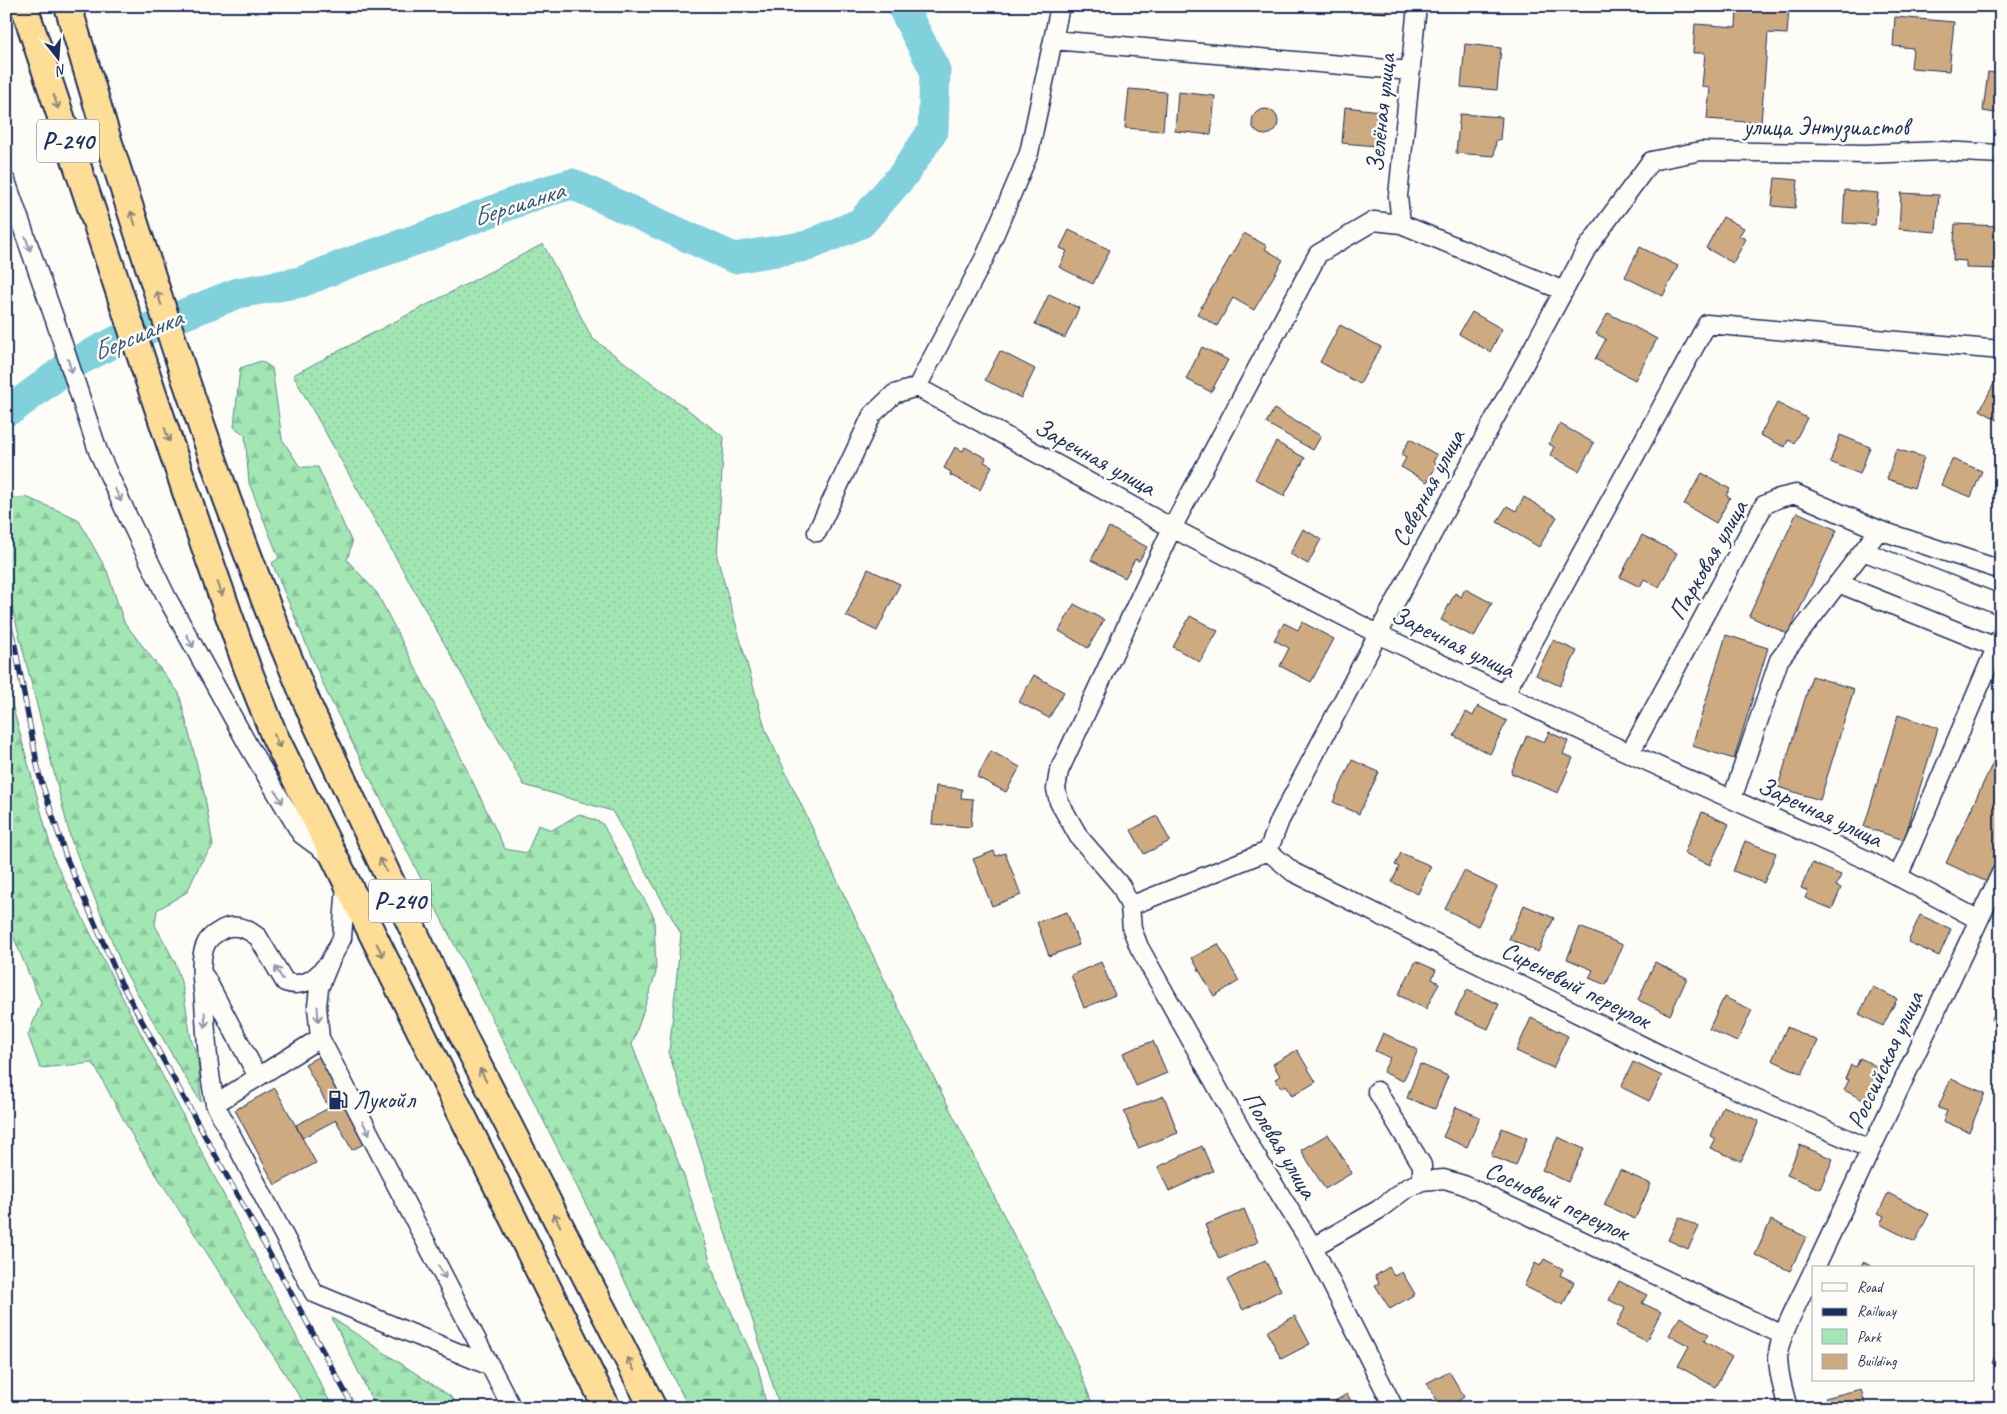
<svg xmlns="http://www.w3.org/2000/svg" width="2007" height="1414" viewBox="0 0 2007 1414" font-family="Caveat,sans-serif">
  <style>
    .green { fill: url(#green-dots); stroke: #5e8a88 }
    .forest { fill: url(#forest-firs); stroke: #5e8a88 }
    .lines { fill: none; stroke-linecap: round; stroke-linejoin: round }
    .river { stroke: #81d1dd; stroke-width: 31 }
    .building { fill: #ceaa80; stroke: #1b2f5e }
    .minor-casing { stroke: #1b2f5e; stroke-width: 21 }
    .highway-casing { stroke: #1b2f5e; stroke-width: 30 }
    .minor { stroke: #fdfcf7; stroke-width: 18 }
    .highway { stroke: #fedd96; stroke-width: 26 }
    .rail-casing { stroke: #1b2f5e; stroke-width: 5.5 }
    .rail { stroke: #fdfcf7; stroke-width: 4; stroke-dasharray: 11; stroke-linecap: butt }
    .oneway { stroke: #8c867a }
    .oneway2 { stroke: #8c96aa }
    .labels { text-anchor: middle; dominant-baseline: central; stroke-width: 5; stroke-linejoin: round; paint-order: stroke }
    .shield { fill: #fdfcf7; stroke: #5f6c8c; stroke-width: 1 }
    .shield-label { font-size: 24px; font-weight: bold; fill: #1b2f5e }
    .street-label { font-size: 25px; fill: #1b2f5e; stroke: #fdfcf7 }
    .poi-label { font-size: 25px; fill: #1b2f5e; stroke: #fdfcf7; text-anchor: start }
    .water-label { font-size: 26px; font-style: italic; fill: #34587e; stroke: #fdfcf7 }
  </style>
  <defs>
    <pattern id="green-dots" width="8" height="8" patternUnits="userSpaceOnUse" patternTransform="scale(1.25)"><rect width="8" height="8" fill="#a1e6b3"/><path d="M2 2h.1M6 6h.1" fill="none" stroke="#8ac69c" stroke-width="1.8" stroke-linecap="round"/></pattern>
    <pattern id="forest-firs" width="22" height="20" patternUnits="userSpaceOnUse" patternTransform="scale(1.25)"><rect width="22" height="20" fill="#a1e6b3"/><path d="M5 1l3.5 6h-7zM16 11l3.5 6h-7z" fill="#8ac69c"/></pattern>
  </defs>
  <rect width="100%" height="100%" fill="#fdfcf7"/>
  <filter id="ink" filterUnits="userSpaceOnUse"><feTurbulence type="fractalNoise" baseFrequency=".02" numOctaves="2"/><feDisplacementMap in="SourceGraphic" scale="10" xChannelSelector="R" yChannelSelector="G"/><feConvolveMatrix kernelMatrix="1 2 1 2 8 2 1 2 1" color-interpolation-filters="sRGB"/></filter>
  <g filter="url(#ink)">
    <!-- green -->
    <path class="green" d="M543,244L592,338L724,437L717,557L766,731L888,987L1070,1346L1094,1408H780L669,1053L681,934L612,811L524,785L293,375Z"/>
    <!-- forest -->
    <path class="forest" d="M261,361L272,368L282,439L300,467H318L352,543L347,560L377,593L456,747L505,849L527,853L538,825L552,830L579,814L602,823L654,917L656,973L632,1045L685,1179L716,1280L758,1367L767,1408H689L326,691L272,563L279,558L249,483L245,435L234,427L240,368Z
      M26,497L78,519L107,571L124,622L179,693L205,797L213,846L200,864L187,892L157,910L155,925L175,962L183,989L191,1039L198,1059L201,1102L180,1069L123,968L71,840L6,583V499Z
      M6,682L54,859L113,979L333,1408H307L139,1148L93,1063L40,1068L28,1035L41,1003L6,919Z
      M332,1318L450,1396L462,1408H376Z"/>
    <g class="lines">
      <!-- river -->
      <path class="river" d="M6,411L13,408L72,364L117,341L238,293L301,282L346,264L421,238L540,193L572,184L734,258L807,246L861,223L903,175L933,131L935,70L902,6"/>
    </g>
    <!-- building -->
    <path class="building" d="M1346,6H1388V13L1346,9Z
      M1737,6L1789,8L1787,34L1768,33L1761,123L1707,119L1710,88L1702,87L1705,53H1693L1695,24L1736,27Z
      M1895,17L1954,22L1949,71L1911,68L1913,48L1893,46Z
      M1465,44L1501,48L1497,90L1461,87Z
      M1988,72L2001,74V114L1983,111Z
      M1129,89L1166,92L1163,131L1125,128Z
      M1178,92L1215,96L1211,135L1175,131Z
      M1345,107L1380,111L1377,146L1342,143Z
      M1252 122a13 13 0 1 1 26 0a13 13 0 1 1-26 0Z
      M1460,114L1502,117L1500,140H1496L1494,156L1456,153Z
      M1775,178L1798,180L1795,208L1772,206Z
      M1845,190L1878,193L1875,225L1843,223Z
      M1901,193L1939,195L1936,232L1899,229Z
      M1723,217L1744,228L1739,236L1746,239L1733,263L1706,248Z
      M1955,224L2001,226V269L1966,268V261L1953,260Z
      M1069,230L1110,250L1093,284L1059,267L1067,251L1060,248Z
      M1244,233L1267,246L1265,249L1283,260L1254,310L1233,298L1217,326L1197,314Z
      M1640,247L1678,266L1663,296L1625,277Z
      M1049,294L1079,308L1065,338L1035,324Z
      M1472,312L1502,329L1490,352L1459,334Z
      M1608,313L1657,339L1635,380L1595,359L1606,339L1596,334Z
      M1340,325L1381,347L1360,384L1320,362Z
      M1202,347L1228,360L1211,392L1186,379Z
      M1000,351L1035,369L1021,398L985,380Z
      M1998,376L2001,377V422L1980,410Z
      M1777,403L1807,418L1794,443L1788,440L1785,447L1760,435Z
      M1274,409L1321,436L1313,450L1266,423Z
      M1560,424L1594,443L1579,471L1550,455L1554,447L1549,444Z
      M1840,435L1870,447L1860,474L1830,462Z
      M1410,439L1437,455L1433,462L1437,465L1427,482L1401,467L1406,458L1401,455Z
      M1276,442L1305,458L1284,496L1255,479Z
      M955,447L963,451L965,447L986,458L984,462L992,466L980,490L950,475L951,472L944,468Z
      M1896,449L1924,457L1914,488L1887,479Z
      M1952,459L1982,471L1971,497L1941,485Z
      M1702,473L1730,489L1726,495L1730,498L1716,523L1684,504Z
      M1524,497L1557,517L1539,547L1497,522L1507,506L1516,511Z
      M1797,512L1837,530L1788,634L1749,616Z
      M1109,527L1147,547L1139,561L1135,559L1125,578L1091,560Z
      M1303,529L1321,539L1308,564L1290,554Z
      M1642,535L1677,553L1659,587L1644,579L1640,587L1620,577Z
      M868,569L900,584L877,631L846,616Z
      M1465,589L1492,603L1474,637L1441,620L1455,593L1461,597Z
      M1074,604L1104,620L1088,648L1059,631Z
      M1190,616L1218,631L1200,662L1173,647Z
      M1302,622L1334,639L1311,682L1280,666L1289,648L1274,640L1284,623L1298,630Z
      M1726,635L1768,648L1734,759L1692,746Z
      M1553,640L1577,651L1560,686L1536,675Z
      M1034,675L1064,692L1049,718L1019,702Z
      M1812,676L1854,689L1820,800L1778,787Z
      M1478,706L1507,721L1490,754L1454,736L1466,712L1473,716Z
      M1898,715L1938,728L1904,840L1864,827Z
      M1549,732L1568,741L1563,754L1573,758L1558,793L1511,773L1527,735L1544,742Z
      M991,751L1020,767L1006,792L977,777Z
      M1995,758L2001,760V853L1987,882L1946,863Z
      M1352,760L1379,772L1359,814L1333,802Z
      M936,786L962,789L961,798L973,799L971,827L932,824Z
      M1702,812L1729,824L1710,865L1684,853Z
      M1157,816L1170,841L1144,854L1131,830Z
      M1745,841L1776,853L1764,883L1733,871Z
      M994,851L996,856L1005,853L1021,895L992,906L973,859Z
      M1401,853L1431,866L1418,894L1392,882L1399,867L1395,865Z
      M1812,863L1841,875L1836,886L1841,888L1832,909L1805,898L1808,891L1801,888Z
      M1464,871L1497,887L1478,926L1445,909Z
      M1524,905L1554,918L1538,952L1509,939Z
      M1067,912L1079,945L1049,956L1037,922Z
      M1920,915L1951,929L1939,956L1908,942Z
      M1580,927L1623,945L1606,985L1589,978L1593,970L1567,959Z
      M1218,944L1239,981L1214,996L1192,958Z
      M1416,961L1436,970L1432,979L1439,983L1426,1009L1398,995Z
      M1101,962L1115,995L1084,1008L1071,975Z
      M1655,962L1687,978L1670,1015L1638,1000Z
      M1873,987L1897,999L1883,1026L1859,1014Z
      M1467,990L1499,1004L1488,1029L1455,1014Z
      M1724,997L1752,1010L1737,1042L1709,1029Z
      M2001,999V1025L1991,1020Z
      M1531,1018L1568,1036L1553,1068L1516,1051Z
      M1787,1027L1818,1041L1802,1074L1772,1060Z
      M1383,1033L1418,1050L1403,1081L1383,1072L1390,1058L1375,1051Z
      M1153,1041L1167,1073L1136,1086L1123,1053Z
      M1297,1050L1316,1082L1292,1096L1286,1085L1281,1088L1275,1079L1280,1076L1273,1064Z
      M327,1052L373,1139L352,1150L336,1120L302,1138L296,1125L329,1108L305,1064Z
      M1860,1058L1882,1069L1878,1075L1882,1077L1875,1092L1870,1089L1865,1101L1844,1090L1849,1080L1845,1079L1851,1065L1856,1067Z
      M1633,1062L1662,1076L1649,1101L1621,1087Z
      M1420,1064L1448,1076L1435,1109L1407,1098Z
      M1951,1079L1985,1093L1969,1132L1943,1121L1947,1111L1938,1108Z
      M275,1088L316,1163L275,1185L235,1110Z
      M1164,1096L1178,1133L1138,1148L1124,1111Z
      M1723,1106L1759,1121L1741,1161L1710,1148L1715,1138L1711,1136Z
      M1456,1107L1480,1117L1467,1147L1443,1137Z
      M1502,1128L1527,1138L1516,1166L1491,1156Z
      M1328,1134L1352,1173L1325,1189L1301,1150Z
      M1558,1137L1584,1149L1568,1182L1542,1170Z
      M1800,1145L1833,1159L1820,1189L1787,1175Z
      M1202,1146L1213,1171L1169,1191L1158,1167Z
      M1620,1170L1651,1184L1635,1219L1604,1205Z
      M1888,1193L1929,1214L1915,1242L1880,1224L1884,1216L1878,1213Z
      M1244,1209L1258,1242L1219,1259L1205,1225Z
      M1679,1217L1699,1227L1688,1249L1668,1240Z
      M1771,1220L1806,1237L1790,1271L1755,1255Z
      M1544,1259L1563,1269L1560,1275L1574,1282L1563,1305L1524,1286L1535,1263L1540,1266Z
      M1265,1260L1281,1290L1243,1310L1227,1280Z
      M1863,1262L1875,1268H1860Z
      M1389,1267L1394,1276L1402,1272L1415,1294L1390,1309L1375,1285L1379,1283L1375,1276Z
      M1619,1281L1647,1295L1642,1303L1661,1312L1646,1341L1616,1326L1625,1308L1609,1300Z
      M1295,1316L1310,1344L1281,1359L1267,1331Z
      M1680,1317L1709,1334L1704,1341L1732,1357L1715,1387L1678,1366L1689,1346L1669,1335Z
      M2001,1344V1367L1992,1363Z
      M1449,1371L1464,1397L1459,1400L1463,1408H1428L1427,1406L1437,1400L1427,1383Z
      M1861,1389L1866,1408H1827L1825,1398Z
      M1347,1394L1355,1408H1323Z"/>
    <g class="lines">
      <defs>
        <path id="minor" d="M1060,6L1053,40L1411,71
          M6,181L55,320L98,451L128,517L166,596L248,745L301,834L332,857
          M1401,224L1398,196L1417,6
          M917,387L1172,528L1378,634L1620,749L1867,860L1979,920
          M817,532L872,415L894,394L917,387L985,257L1029,153L1053,40
          M1863,551L2001,605
          M1838,583L1996,647
          M1504,695L1707,324L2001,350
          M1630,753L1764,505L1779,498L1796,494L1879,530L2001,570
          M1732,799L1779,660L1879,530
          M1268,851L1280,820L1378,634L1587,248L1651,161L1701,151L1865,154L1942,151L2001,154
          M1268,851L1293,872L1679,1064L1870,1149
          M1898,877L2001,636
          M346,884L342,938L330,961L319,988L317,1006L320,1038L512,1408
          M1130,906L1268,851
          M205,977L258,1077
          M320,1038L215,1104L314,1293L490,1366
          M1377,1091L1422,1165V1181
          M215,1104C208,1070 206,1036 204,1001C203,984 198,960 206,944C209,937 216,933 223,929C236,923 248,929 258,937L285,982C302,988 314,980 325,967
          M1313,1247L1378,1210L1407,1188L1422,1181L1444,1179L1464,1185L1783,1335
          M1815,1268L2001,873
          M1394,1408L1313,1247L1254,1153L1139,947L1132,929L1130,906L1121,886L1079,837L1059,802L1056,789L1059,771L1172,528L1318,254L1374,221L1401,224L1564,291
          M1788,1408C1783,1390 1778,1372 1778,1354C1779,1336 1805,1289 1813,1271"/>
        <path id="highway" d="M24,6L191,507L247,667L274,735L607,1408
          M68,6L106,134L185,378L227,499L269,611L310,710L465,1040L653,1408"/>
      </defs>
      <!-- minor casing -->
      <use href="#minor" class="minor-casing"/>
      <!-- highway casing -->
      <use href="#highway" class="highway-casing"/>
      <!-- minor -->
      <use href="#minor" class="minor"/>
      <!-- highway -->
      <use href="#highway" class="highway"/>
      <defs>
        <path id="rail" d="M6,612L15,646L39,774L66,857L120,981L354,1408"/>
      </defs>
      <!-- rail casing -->
      <use href="#rail" class="rail-casing"/>
      <!-- rail -->
      <use href="#rail" class="rail"/>
    </g>
    <!-- one-way arrows -->
    <defs><path id="oneway-shaft" d="M-6 0H5M1.5-3L5.5 0L1.5 3" fill="none" stroke-width="1.6" stroke-linecap="round" stroke-linejoin="round" transform="scale(1.25)"/></defs>
    <g class="oneway">
      <use href="#oneway-shaft" transform="translate(56 102) rotate(72)"/>
      <use href="#oneway-shaft" transform="translate(133 218) rotate(-108)"/>
      <use href="#oneway-shaft" transform="translate(159 298) rotate(-108)"/>
      <use href="#oneway-shaft" transform="translate(167 435) rotate(71)"/>
      <use href="#oneway-shaft" transform="translate(220 589) rotate(71)"/>
      <use href="#oneway-shaft" transform="translate(277 741) rotate(66)"/>
      <use href="#oneway-shaft" transform="translate(383 865) rotate(-115)"/>
      <use href="#oneway-shaft" transform="translate(380 950) rotate(63)"/>
      <use href="#oneway-shaft" transform="translate(483 1075) rotate(-117)"/>
      <use href="#oneway-shaft" transform="translate(557 1220) rotate(-117)"/>
      <use href="#oneway-shaft" transform="translate(631 1364) rotate(-117)"/>
    </g>
    <g class="oneway2">
      <use href="#oneway-shaft" transform="translate(28 244) rotate(71)"/>
      <use href="#oneway-shaft" transform="translate(70 366) rotate(72)"/>
      <use href="#oneway-shaft" transform="translate(118 495) rotate(65)"/>
      <use href="#oneway-shaft" transform="translate(190 641) rotate(62)"/>
      <use href="#oneway-shaft" transform="translate(279 797) rotate(59)"/>
      <use href="#oneway-shaft" transform="translate(279 973) rotate(-121)"/>
      <use href="#oneway-shaft" transform="translate(318 1014) rotate(86)"/>
      <use href="#oneway-shaft" transform="translate(205 1020) rotate(87)"/>
      <use href="#oneway-shaft" transform="translate(366 1128) rotate(62)"/>
      <use href="#oneway-shaft" transform="translate(442 1272) rotate(62)"/>
    </g>
  </g>
  <!-- icons -->
  <defs>
    <symbol id="fuel-bare" viewBox="-9 -9 18 18"><path d="M-5.5-6h7V0h2V4h1.3V-2.5L3-4.5l.8-.8L6-3V5H2.5V1h-1V6h-7ZM-4.2-4.7v3.2H.2V-4.7Z" fill="#1b2f5e" stroke="#fdfcf7" stroke-width="2.5" paint-order="stroke"/></symbol>
  </defs>
  <g fill-rule="evenodd">
    <use href="#fuel-bare" x="324" y="1086" width="28" height="28"/>
  </g>
  <g class="labels">
    <!-- shield labels -->
    <g class="shield">
      <rect x="37" y="119.5" width="62" height="43" rx="4"/>
      <rect x="369" y="879.5" width="62" height="43" rx="4"/>
    </g>
    <g class="shield-label">
      <text x="68" y="141">Р-240</text>
      <text x="400" y="901">Р-240</text>
    </g>
    <!-- street labels -->
    <g class="street-label">
      <text transform="translate(1381 113) rotate(-84)">Зелёная улица</text>
      <text x="1826" y="127">улица Энтузиастов</text>
      <text transform="translate(1095 457) rotate(29)">Заречная улица</text>
      <text transform="translate(1428 488) rotate(-62)">Северная улица</text>
      <text transform="translate(1708 560) rotate(-60)">Парковая улица</text>
      <text transform="translate(1453 642) rotate(26)">Заречная улица</text>
      <text transform="translate(1820 812) rotate(25)">Заречная улица</text>
      <text transform="translate(1576 985) rotate(27)">Сиреневый переулок</text>
      <text transform="translate(1885 1060) rotate(-65)">Российская улица</text>
      <text transform="translate(1280 1145) rotate(59)">Полевая улица</text>
      <text transform="translate(1557 1201) rotate(25)">Сосновый переулок</text>
    </g>
    <!-- poi labels -->
    <g class="poi-label">
      <text x="353" y="1100">Лукойл</text>
    </g>
    <!-- water labels -->
    <g class="water-label">
      <text transform="translate(518 204) rotate(-18)">Берсианка</text>
      <text transform="translate(137 335) rotate(-23)">Берсианка</text>
    </g>
  </g>
  <!-- margin -->
  <rect width="2007" height="1414" fill="none" stroke="#fdfcf7" stroke-width="25"/>
  <rect x="12" y="12" width="1982" height="1389" fill="none" stroke="#1b2f5e" stroke-width="2" filter="url(#ink)"/>
  <!-- legend -->
  <rect x="1812" y="1266" width="162" height="115" fill="#fdfcf7" stroke="#a3aaba"/>
  <rect x="1822" y="1283" width="25" height="8" fill="#fdfcf7" stroke="#a3aaba"/>
  <text x="1857" y="1292" font-size="15" fill="#1b2f5e">Road</text>
  <rect x="1822" y="1308" width="25" height="8" fill="#1b2f5e" stroke="#a3aaba"/>
  <text x="1857" y="1316" font-size="15" fill="#1b2f5e">Railway</text>
  <rect x="1822" y="1329" width="25" height="15" fill="#a1e6b3" stroke="#a3aaba"/>
  <text x="1857" y="1342" font-size="15" fill="#1b2f5e">Park</text>
  <rect x="1822" y="1354" width="25" height="15" fill="#ceaa80" stroke="#a3aaba"/>
  <text x="1857" y="1366" font-size="15" fill="#1b2f5e">Building</text>
  <!-- north arrow -->
  <g transform="translate(58 58) rotate(163)" stroke="#fdfcf7" stroke-width="4" paint-order="stroke">
  <path d="M0-4L9 19L0 12L-9 19Z" fill="#1b2f5e"/>
  <text y="-8" font-size="14" font-weight="bold" text-anchor="middle" fill="#1b2f5e">N</text>
  </g>
</svg>
